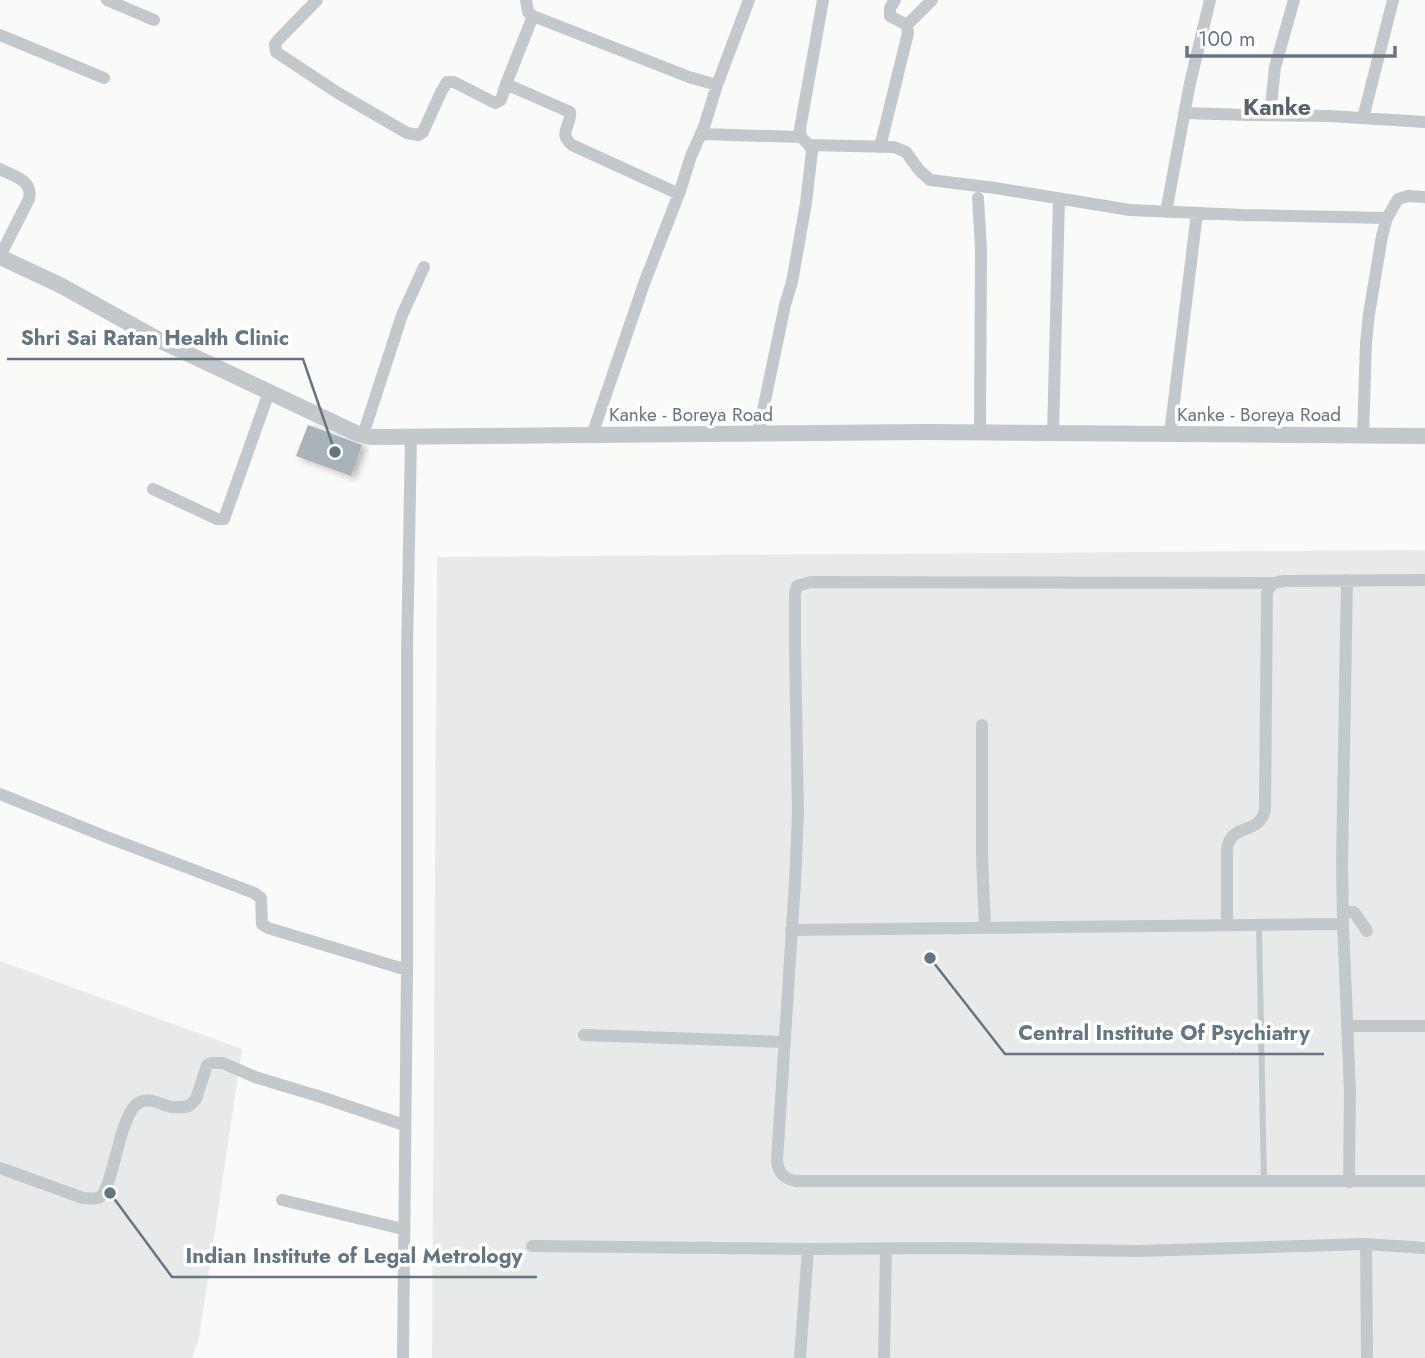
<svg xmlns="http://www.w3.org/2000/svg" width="1425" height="1358" viewBox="0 0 1425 1358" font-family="Jost,sans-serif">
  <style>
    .built { fill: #e8e9e9 }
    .building { fill: #aab3b9; filter: url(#shadow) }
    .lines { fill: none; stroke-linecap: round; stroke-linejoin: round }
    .service { stroke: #c3c8cc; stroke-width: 6 }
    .minor { stroke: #c3c8cc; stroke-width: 12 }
    .tertiary { stroke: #c3c8cc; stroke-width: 16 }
    .labels { text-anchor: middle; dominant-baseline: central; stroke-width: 7; stroke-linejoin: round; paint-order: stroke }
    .street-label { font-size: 19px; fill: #657683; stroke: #fff }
    .quarter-label { font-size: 23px; font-weight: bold; fill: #57646e; stroke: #fff }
    .leader { fill: none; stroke: #657683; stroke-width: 2.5 }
    .callout-dot { fill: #657683; stroke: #fff; stroke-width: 2.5 }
    .callout-label { font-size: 21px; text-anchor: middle; font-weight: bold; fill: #657683; stroke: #fff; stroke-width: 7; stroke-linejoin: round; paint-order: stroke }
  </style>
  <defs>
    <filter id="shadow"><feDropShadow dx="4.5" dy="2.5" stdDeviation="3.5" flood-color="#0004"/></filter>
  </defs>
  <rect width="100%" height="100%" fill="#fafaf8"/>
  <!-- built -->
  <path class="built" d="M1425,550V1358H432L437,557Z
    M0,961L242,1049L199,1338L192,1358H0Z"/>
  <!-- building -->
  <path class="building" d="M308,425L362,445L351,476L296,456Z"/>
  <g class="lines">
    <!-- service -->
    <path class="service" d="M1259,925L1264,1182"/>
    <!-- minor -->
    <path class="minor" d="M107,0L154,20
      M317,0L278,40L275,44L276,52L338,93L407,133L418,135L423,132L441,92L447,82H454L495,103L501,100L506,84
      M526,0L528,12L533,16L689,77L717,85
      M533,16L506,84L570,112C572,126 557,132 572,145L679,194
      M907,25L932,0
      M0,35L104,78
      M1184,113L1249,115L1330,116L1425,122
      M1270,115L1275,67L1294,0
      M1363,118L1393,0
      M701,134L801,137
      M809,145L894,147L906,152L919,170L930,180L995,188L1130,210L1243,215L1387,218
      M880,147L908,33L907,25L890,16V8L895,0
      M0,169C15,177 33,180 29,199L0,256
      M978,198L981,248L980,433
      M1166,212L1190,83L1210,0
      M758,434L785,305L792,282L806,203L812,151L809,145L801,137L800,129L823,0
      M1053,434L1059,199
      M1170,434L1197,213
      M363,435L402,315L424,267
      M592,435L645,281L680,191L691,156L704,127L717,85L749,0
      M1363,436L1366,343L1369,314L1382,236L1387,218L1398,199L1408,196L1425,197
      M153,489L217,519H224L269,392
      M1347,580L1342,863L1343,924L1350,1091L1349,1182
      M1273,583L811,582L797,586L795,594V648L798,813L795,882L777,1161C779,1173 783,1178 795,1181H1425
      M982,725V858L985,928
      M0,794L104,836L254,893L261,898L262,924L268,928L407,970
      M1343,912H1354L1367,931
      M1227,925V849C1232,821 1258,837 1265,810L1267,593C1270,584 1275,582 1284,581L1425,580
      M791,930L1343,924
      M1347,1026H1425
      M584,1035L785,1042
      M0,1168L83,1198C88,1198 95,1200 100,1197C114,1188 119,1111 140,1102C151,1097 161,1105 172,1107C178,1108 183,1107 189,1106L196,1099L207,1065L211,1063H223L255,1077L321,1097L404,1125
      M282,1200L403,1229
      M1366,1244L1367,1358
      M532,1246L808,1249L948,1248L1138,1251L1366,1244L1425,1248
      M403,1358L407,970V652L411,437
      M800,1358L808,1249
      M884,1358L886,1249"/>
    <!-- tertiary -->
    <path class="tertiary" d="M0,257L60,285L161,341L356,433L371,437L926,432L1425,436"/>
  </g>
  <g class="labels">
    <!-- street labels -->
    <g class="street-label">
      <text x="691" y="414">Kanke - Boreya Road</text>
      <text x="1259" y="414">Kanke - Boreya Road</text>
    </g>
    <!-- quarter labels -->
    <g class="quarter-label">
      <text x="1277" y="107">Kanke</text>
    </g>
  </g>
  <!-- callouts -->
  <path class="leader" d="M335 452L303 359H7M930 958L1005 1054H1324M110 1193L172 1277H537"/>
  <g class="callout-dot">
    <circle cx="335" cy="452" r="7"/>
    <circle cx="930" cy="958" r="7"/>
    <circle cx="110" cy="1193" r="7"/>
  </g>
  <g class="callout-label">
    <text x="155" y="345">Shri Sai Ratan Health Clinic</text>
    <text x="1164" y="1040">Central Institute Of Psychiatry</text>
    <text x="354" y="1263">Indian Institute of Legal Metrology</text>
  </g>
  <!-- scale -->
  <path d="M1187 46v10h208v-10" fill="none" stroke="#657683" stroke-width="3.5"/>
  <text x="1198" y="46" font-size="21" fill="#657683" stroke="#ffffff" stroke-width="5" paint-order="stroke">100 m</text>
</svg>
